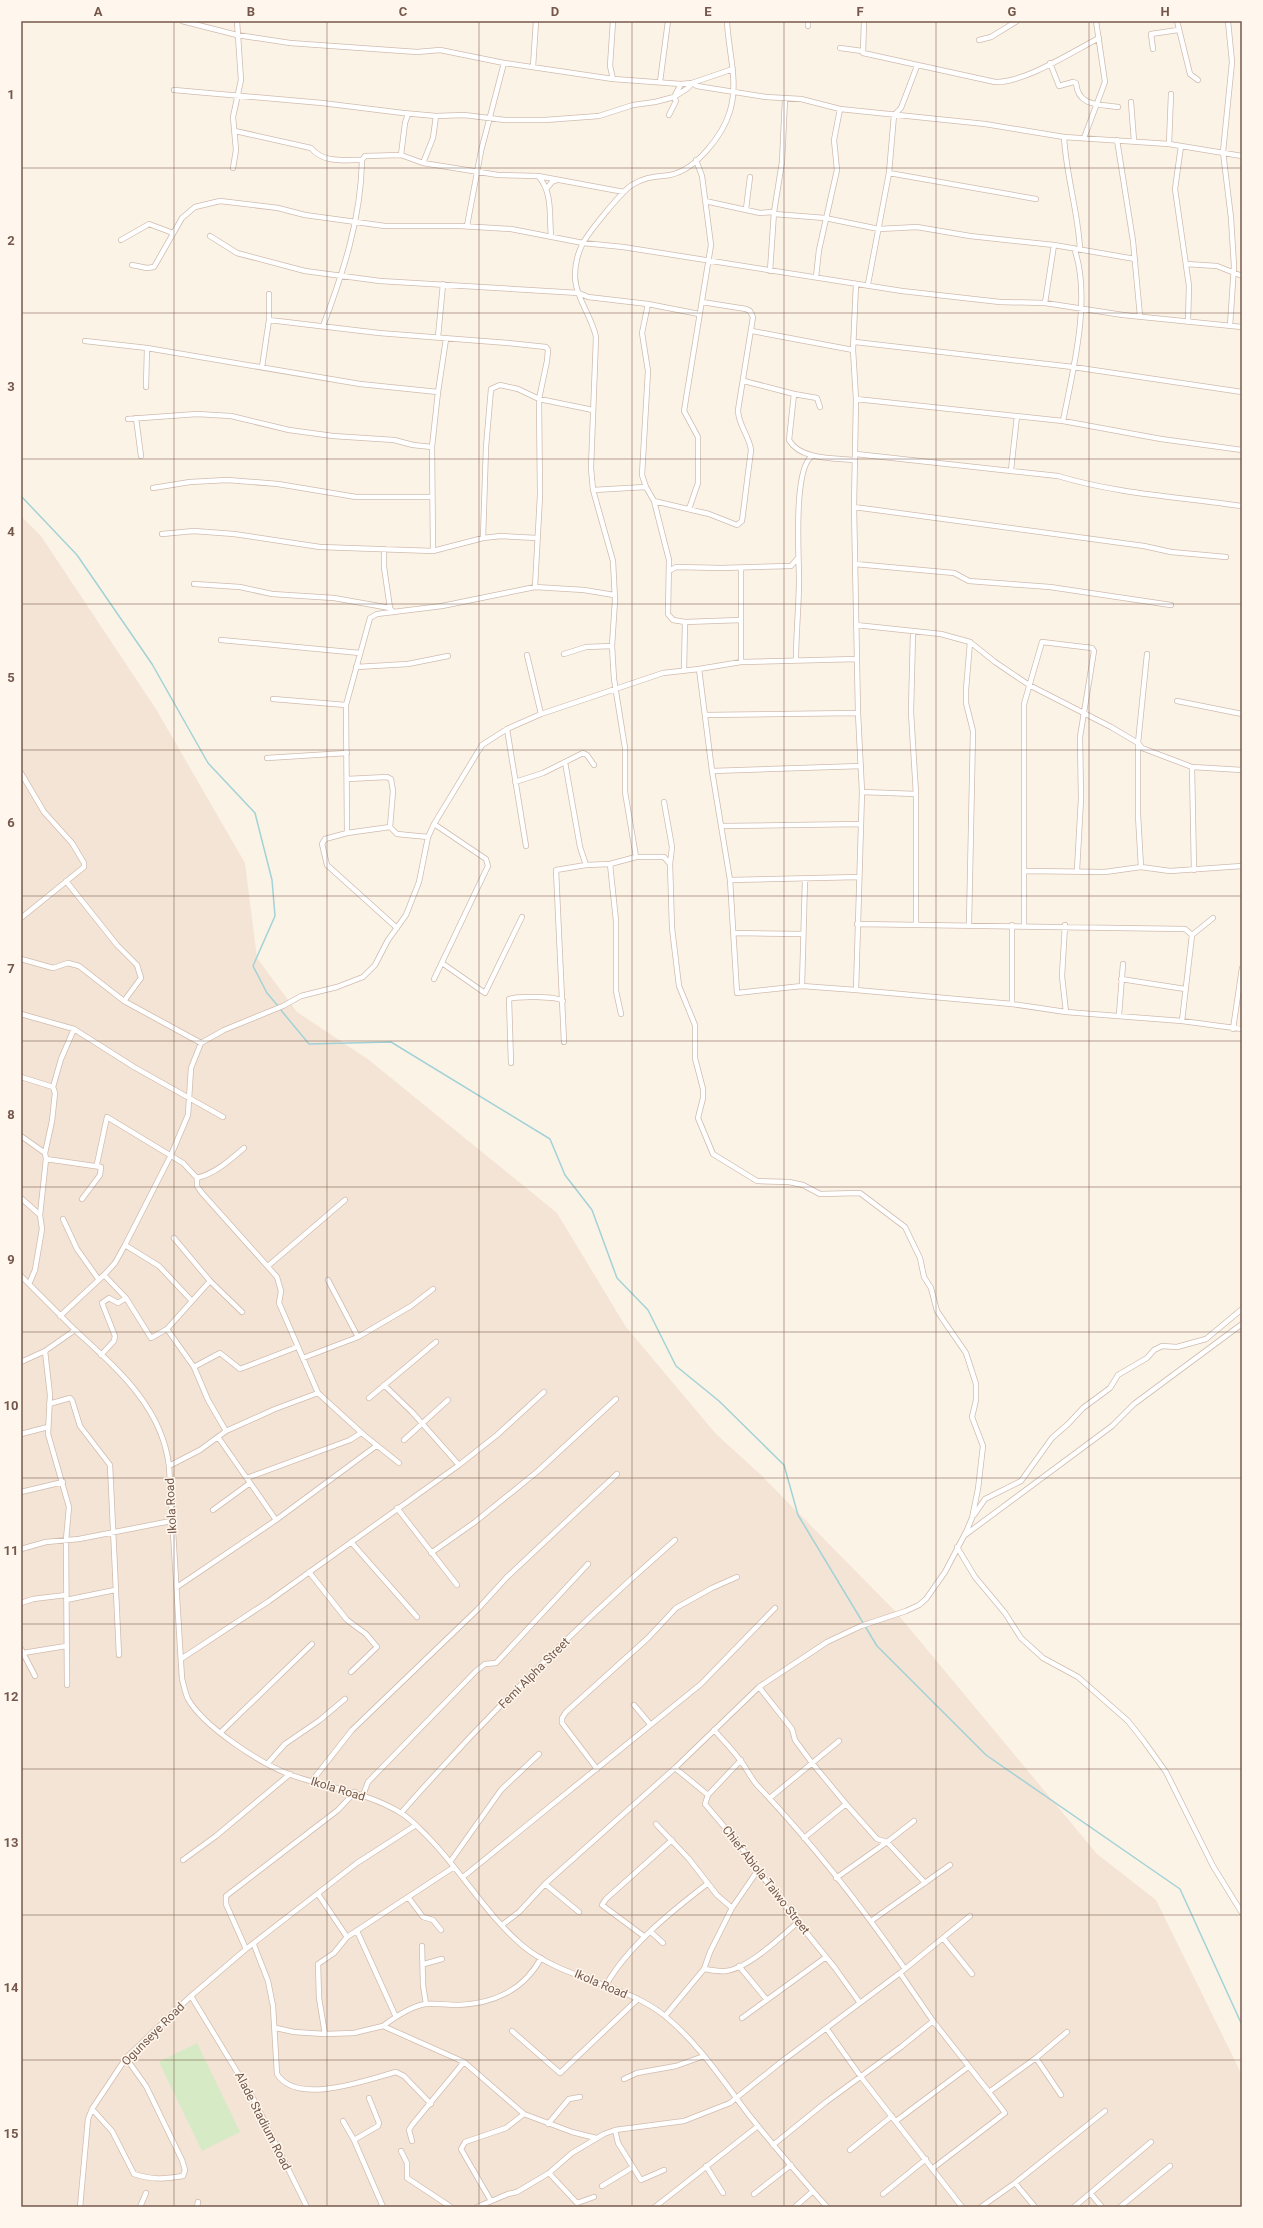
<svg xmlns="http://www.w3.org/2000/svg" width="1263" height="2228" viewBox="0 0 1263 2228" font-family="Roboto,sans-serif">
  <style>
    .residential { fill: #f4e4d5 }
    .garden { fill: #d6eac5 }
    .lines { fill: none; stroke-linecap: round; stroke-linejoin: round }
    .stream { stroke: #a2d2d7; stroke-width: 1.5 }
    .minor-casing { stroke: #d0bcaf; stroke-width: 6 }
    .minor { stroke: #fff; stroke-width: 4.5 }
    .grid { fill: none; stroke: #75584b; stroke-width: 1; stroke-opacity: 0.55 }
    .labels { text-anchor: middle; dominant-baseline: central; stroke-width: 3; stroke-linejoin: round; paint-order: stroke }
    .street-label { font-size: 12px; fill: #75584b; stroke: #fff7ed }
    .neatline { fill: none; stroke: #75584b; stroke-width: 1.5 }
    .grid-label { font-size: 13px; text-anchor: middle; font-weight: bold; fill: #75584b }
  </style>
  <rect width="100%" height="100%" fill="#fcf3e7"/>
  <!-- residential -->
  <path class="residential" d="M21,516L41,536L156,709L245,863L257,958L297,1012L369,1060L557,1213L626,1327L716,1434L760,1474L895,1611L1097,1854L1156,1900L1242,2075V2207H21Z"/>
  <!-- garden -->
  <path class="garden" d="M197,2043L240,2132L202,2151L159,2062Z"/>
  <g class="lines">
    <!-- stream -->
    <path class="stream" d="M21,496L77,555L152,664L208,763L255,813L272,880L275,916L253,966L267,993L278,1006
      M280,1009L309,1044L391,1042L550,1139L565,1175L592,1210L617,1278L648,1310L676,1366L719,1401L784,1465L798,1515L877,1646L986,1755L1180,1889L1242,2025"/>
    <defs>
      <path id="minor" d="M182,21L237,35L290,43L417,52L440,50L504,63L613,79L681,84L692,83L697,86L766,97L801,99L840,109L985,124L1064,137L1169,144L1242,156
        M613,21L610,66L613,79
        M864,21L863,53L995,82C1024,83 1072,52 1099,38
        M1177,21L1190,74L1198,80
        M1228,21L1232,62L1223,152L1231,218L1234,266L1230,326
        M808,26V21
        M979,40L991,37L1017,21
        M840,48L862,51
        M1153,49L1151,34L1178,30
        M1050,63L1059,86L1073,82L1076,83C1078,107 1099,104 1118,107
        M533,67L536,21
        M660,82L668,21
        M174,90L322,103L403,113L436,116L464,115L505,120H545L599,116L633,105L655,102L674,97L688,88L692,83L733,69
        M1131,102L1134,141
        M669,115L676,101L674,97L681,84
        M436,116L433,138L423,163L498,175L538,176C553,192 549,215 551,236
        M235,131L311,148C323,163 343,160 362,160L365,156L401,155L423,163
        M1064,137C1066,175 1078,211 1080,249
        M1084,138L1105,82L1096,21
        M1117,140L1133,241L1140,316
        M1169,144L1171,94
        M1181,146L1175,189L1189,286L1188,322
        M401,155L405,123L408,114
        M233,168L236,150L233,117L241,80L237,21
        M889,173L1036,199
        M538,176L624,192
        M547,188L552,182L557,180
        M705,201L760,213L774,212
        M746,209L750,177
        M774,214L825,218L879,229L917,227L970,236L1054,245L1135,259
        M467,226L481,151L504,63
        M210,236L237,253L305,271L380,281L579,293L588,297L648,304L699,314
        M121,240L149,224L173,233
        M1186,264L1217,266L1242,276
        M132,265L147,268L154,267L182,218L195,207L220,201L278,208L305,215L385,226H460L511,229L583,243L623,247L902,291L1000,302L1045,303L1123,315L1242,327
        M770,271L774,212L782,162L785,99
        M816,277L819,250L837,170L834,140L840,109
        M868,284L889,173L894,115L901,108L917,66
        M1045,303L1054,245
        M648,304L642,333L648,371L642,475L646,487L654,501L669,560L668,614L673,620L685,622L741,620
        M269,320V294
        M323,326C343,273 361,219 362,160
        M752,331L853,350
        M438,337L443,284
        M85,341L147,348L360,384L438,392
        M855,342L1073,367L1242,392
        M262,367L269,320L379,333L508,343L546,347L548,350L547,361L539,399L540,495L535,587
        M744,381L794,394L817,398L820,407
        M146,387L147,348
        M794,394L789,440C800,460 835,458 855,460
        M856,399L1063,421L1161,439L1242,450
        M136,418L141,456
        M128,419L197,414L231,416L289,430L333,436L394,440L413,445L432,447
        M1063,421C1073,370 1092,297 1074,248
        M856,454L1058,476C1117,494 1181,497 1242,506
        M1011,470L1017,416
        M153,488L190,482L227,480L278,484L356,497H431
        M593,490L646,487
        M654,501L709,514L737,525L742,521L751,450C749,435 738,425 738,410L753,317L750,311L746,309L702,302
        M854,507L1144,546L1171,552L1226,557
        M689,509L698,483V437L684,411L711,245L702,176L696,160
        M162,534L194,531L234,534L320,547L433,551L483,538L501,536L537,538
        M483,538L486,447L491,389L500,385L518,389L539,399L593,410
        M384,549V567L390,608
        M433,551L432,447L438,392L446,339
        M855,564L954,573L969,581L1050,587L1171,605
        M741,568V662
        M669,571L676,567L721,568L791,566L798,558
        M194,584L240,587L272,594L334,598L390,608L393,612
        M856,625L941,634L970,642L995,662L1029,685L1111,727L1138,743L1142,748L1192,767L1242,770
        M913,632L911,712L916,794V923
        M221,640L360,653
        M564,654L586,647L612,646
        M527,655L541,714
        M796,659C796,633 799,606 799,580C799,556 793,469 812,456
        M356,667L408,664L448,656
        M699,669L712,771L730,880L737,993L802,986L856,990L1012,1004L1066,1012L1182,1021L1242,1029
        M684,671L685,622
        M273,699L346,705
        M1177,701L1242,714
        M705,715L858,713
        M507,729L526,846
        M267,758L347,753
        M565,762L580,847L586,865
        M1192,767L1194,870
        M712,771L861,766
        M21,773L44,812L72,843L84,863V867L21,918
        M347,779L387,777L391,779L393,791L390,827
        M515,782L543,773L583,753L587,755L594,765
        M862,792L916,794
        M664,802L672,847L670,864
        M434,824L486,859L488,866L434,979
        M721,826L861,824
        M347,833L390,827L397,834L428,837
        M610,864L616,921V991L621,1014
        M1141,867L1138,815V743L1147,654
        M1025,871L1105,872L1141,867L1170,871L1242,866
        M730,880L859,877
        M66,881L117,945L137,965L141,978L124,1001
        M857,924L1185,929L1192,935L1182,1021
        M969,924L973,731L966,703V690L970,642
        M1012,925V1004
        M1024,925V704L1042,642L1092,648L1094,651L1080,737L1081,799L1077,870
        M1065,925L1062,976L1066,1012
        M397,928L327,865L322,844L325,839L347,833L346,705L370,618L377,614L442,606L535,587L584,590L614,595
        M735,933L803,934
        M1192,935L1213,918
        M21,959L53,968L68,963L79,966L124,1001L201,1043
        M442,963L485,993L522,917
        M1121,979L1185,989
        M802,986L805,879
        M856,990L862,792L858,713L854,507L856,399L853,350L856,284
        M21,1014L74,1029L134,1067L223,1117
        M1119,1015L1123,964
        M1233,1029L1242,968
        M564,1042L556,870L586,865L610,864L636,857
        M511,1063L509,999C517,996 556,996 563,1001
        M21,1077L53,1087
        M21,1136L45,1153L46,1159L40,1215L42,1229L35,1270L29,1284
        M45,1153L52,1121L55,1093L53,1087L61,1059L74,1029
        M46,1159L101,1167L100,1175L82,1199
        M97,1164L107,1117L183,1163L197,1178V1186L202,1193L277,1277L281,1291L279,1303L318,1393L364,1435L399,1463
        M197,1178C216,1173 230,1160 244,1148
        M21,1198L40,1215
        M63,1219L77,1249L99,1280
        M174,1238L210,1281L242,1312
        M125,1245L159,1266L191,1300
        M268,1266L345,1200
        M104,1275L126,1298L151,1338L167,1329L210,1281
        M21,1276C39,1294 57,1312 75,1330C116,1368 162,1406 169,1466L182,1679C184,1685 185,1693 188,1699C204,1727 261,1764 291,1775C328,1788 367,1792 401,1813C411,1819 419,1828 427,1836C461,1870 486,1915 523,1946C564,1980 624,1983 665,2016C699,2044 723,2081 749,2115C774,2146 800,2177 827,2207
        M328,1280L358,1337
        M60,1316L104,1275L115,1263L125,1245L171,1155L188,1115L191,1068L201,1043L224,1030L283,1006L301,996L337,987L363,977L375,965L388,940L406,915L419,882L428,837L434,824L482,745L507,729L541,714L663,673L699,669L741,662L857,659
        M167,1329L194,1367L208,1400L226,1431
        M45,1351L50,1395L48,1434L69,1507L66,1540L67,1685
        M101,1355L114,1341L115,1336L102,1303L109,1298L118,1303L126,1298
        M303,1358L358,1337L411,1306L433,1289
        M21,1362L45,1351L75,1330
        M194,1367L220,1353L240,1369L297,1347
        M384,1385L412,1412L459,1465
        M369,1398L436,1342
        M49,1404L70,1398L72,1400L80,1426L110,1465L119,1655
        M21,1434L48,1427
        M218,1437L276,1520
        M404,1440L448,1400
        M169,1466L200,1450L226,1431L275,1409L318,1393
        M247,1478L350,1440L361,1433
        M21,1492L63,1482
        M397,1508L457,1585
        M213,1510L250,1483
        M974,1515L985,1499L1021,1481L1052,1438L1068,1424L1083,1408L1110,1388L1118,1375L1147,1358L1154,1350L1162,1346L1177,1347L1206,1339L1242,1309
        M965,1535L1112,1426L1134,1404L1242,1324
        M351,1542L417,1617
        M957,1547L975,1577L1005,1613L1021,1638L1043,1658L1078,1677L1128,1721L1143,1740L1166,1772L1213,1866L1242,1913
        M21,1549L46,1542L79,1539L171,1521
        M431,1553L475,1522L538,1471L616,1399
        M309,1572L347,1620L366,1634L377,1647L351,1672
        M177,1587L276,1520L376,1446
        M66,1600L115,1590
        M21,1603L33,1599L66,1595
        M21,1649L35,1676
        M23,1653L66,1646
        M181,1659L269,1601L459,1465L497,1435L544,1392
        M759,1687L792,1729L795,1740L812,1763L846,1804L877,1839L887,1842L925,1883
        M634,1705L650,1724
        M714,1730C723,1740 732,1749 740,1760C746,1767 750,1777 757,1785C811,1842 860,1904 905,1969
        M221,1732L312,1644
        M741,1760L708,1795L705,1804L738,1843L780,1900L835,1968L860,2003
        M268,1763L285,1744L320,1720L345,1699
        M675,1768L708,1795
        M597,1769L562,1723V1718L566,1712L648,1638L676,1608L712,1588L737,1577
        M312,1781L352,1730L477,1610L507,1577L617,1474
        M363,1795L368,1782L476,1671L485,1664L496,1663L588,1564
        M771,1797L839,1741
        M401,1813C486,1716 578,1625 675,1540
        M656,1824L689,1859L717,1895L732,1908
        M804,1838L846,1804
        M183,1860L216,1836L290,1774
        M450,1862L501,1790L539,1754
        M463,1877L701,1684L775,1608
        M836,1878L887,1842L914,1821
        M545,1884L579,1912
        M318,1894L347,1937
        M408,1897L423,1917L433,1920L441,1930
        M871,1921L950,1865
        M502,1925L519,1912L545,1884L675,1768L759,1687L827,1642L861,1626L906,1611L919,1605L926,1599L945,1572L967,1530L972,1518L978,1489L983,1446L972,1417L976,1400V1384L966,1353L937,1311L931,1288L924,1277L920,1258L905,1227L860,1193L820,1194L803,1185L789,1182L757,1181L713,1154L698,1118L703,1098V1089L695,1058V1025L679,986L672,928L670,864L664,857H636L625,792V748L614,679L612,646L615,600L613,561L593,490L591,468L596,337C592,317 576,298 575,277C575,266 577,255 582,245C587,234 622,191 632,185C647,176 655,177 670,175C696,170 723,135 730,111C739,81 728,51 727,21
        M357,1931L396,2017
        M651,1932L663,1943
        M645,1937L602,1905L606,1899L672,1840
        M943,1938L972,1974
        M254,1945L268,1981L273,2006L277,2074C297,2106 367,2080 396,2072L404,2076L431,2104
        M422,1946L423,1985L426,2004
        M246,1949L226,1904V1896L338,1810L355,1792
        M424,1964L442,1959
        M739,1966L767,2000
        M704,1969C711,1970 719,1972 726,1971C749,1968 781,1937 798,1922
        M900,1973L933,2021L989,2092L1036,2058L1067,2032
        M606,1985C628,1946 672,1911 707,1884
        M191,1996L253,2098L307,2207
        M665,2016L704,1969L710,1952L732,1908L758,1870
        M742,2018L826,1957
        M383,2026C395,2017 411,2006 426,2004C436,2003 447,2005 457,2005C493,2004 524,1990 541,1958
        M276,2028L294,2032L325,2034L354,2033L383,2026L464,2062L524,2114
        M827,2029L861,2077L962,2207
        M512,2031L560,2073L638,1999
        M325,2034L319,1998L318,1964L334,1953L347,1937L454,1867
        M1036,2058L1061,2095
        M624,2079L637,2073L676,2066L704,2056
        M92,2109L112,2131L134,2174C152,2180 165,2179 183,2176L185,2170L182,2160L146,2086L126,2058
        M343,2121L354,2140L383,2207
        M896,2121L968,2067
        M548,2124L569,2099L580,2097
        M615,2130L618,2143L641,2180L664,2170
        M354,2140L378,2126L379,2123L369,2098
        M412,2141L409,2130L412,2125L464,2062
        M773,2145L826,2102L901,2047L933,2021
        M850,2150L892,2116
        M401,2151L407,2163V2178L451,2207
        M706,2166L723,2193
        M932,2169L1005,2113L989,2092
        M549,2173L577,2203L594,2197
        M1015,2183L1035,2207
        M602,2186L633,2167
        M754,2194L791,2165
        M883,2194L926,2159
        M1091,2194L1102,2207
        M491,2201L461,2149L465,2142L506,2128L524,2114L572,2132L596,2138
        M80,2207L88,2119L92,2109L126,2058L191,1996L246,1949L357,1863L416,1825
        M140,2207L146,2193
        M197,2207L198,2202
        M477,2207L508,2194L517,2192L549,2173L572,2153L604,2134L615,2130L684,2121L730,2103L781,2062L900,1973L970,1916
        M655,2207L758,2126
        M795,2207L813,2191
        M981,2207L1015,2183L1105,2111
        M1074,2207L1151,2142
        M1120,2207L1170,2166"/>
    </defs>
    <!-- minor casing -->
    <use href="#minor" class="minor-casing"/>
    <!-- minor -->
    <use href="#minor" class="minor"/>
  </g>
  <!-- grid -->
  <path class="grid" d="M174,21V2207M327,21V2207M479,21V2207M632,21V2207M784,21V2207M936,21V2207M1089,21V2207M21,168H1242M21,313H1242M21,459H1242M21,604H1242M21,750H1242M21,896H1242M21,1041H1242M21,1187H1242M21,1332H1242M21,1478H1242M21,1624H1242M21,1769H1242M21,1915H1242M21,2060H1242"/>
  <g class="labels">
    <!-- street labels -->
    <g class="street-label">
      <text transform="translate(171 1506) rotate(-93)">Ikola Road</text>
      <text transform="translate(534 1673) rotate(-45)">Femi Alpha Street</text>
      <text transform="translate(338 1789) rotate(17)">Ikola Road</text>
      <text transform="translate(766 1880) rotate(52)">Chief Abiola Taiwo Street</text>
      <text transform="translate(601 1984) rotate(23)">Ikola Road</text>
      <text transform="translate(153 2034) rotate(-45)">Ogunseye Road</text>
      <text transform="translate(263 2121) rotate(63)">Alade Stadium Road</text>
    </g>
  </g>
  <!-- border -->
  <rect width="1263" height="2228" fill="none" stroke="#fff7ed" stroke-width="44"/>
  <rect x="22" y="22" width="1219" height="2184" class="neatline"/>
  <g class="grid-label">
    <text x="98" y="16">A</text>
    <text x="251" y="16">B</text>
    <text x="403" y="16">C</text>
    <text x="555" y="16">D</text>
    <text x="708" y="16">E</text>
    <text x="860" y="16">F</text>
    <text x="1012" y="16">G</text>
    <text x="1165" y="16">H</text>
    <text x="11" y="99">1</text>
    <text x="11" y="245">2</text>
    <text x="11" y="391">3</text>
    <text x="11" y="536">4</text>
    <text x="11" y="682">5</text>
    <text x="11" y="827">6</text>
    <text x="11" y="973">7</text>
    <text x="11" y="1119">8</text>
    <text x="11" y="1264">9</text>
    <text x="11" y="1410">10</text>
    <text x="11" y="1555">11</text>
    <text x="11" y="1701">12</text>
    <text x="11" y="1847">13</text>
    <text x="11" y="1992">14</text>
    <text x="11" y="2138">15</text>
  </g>
</svg>
